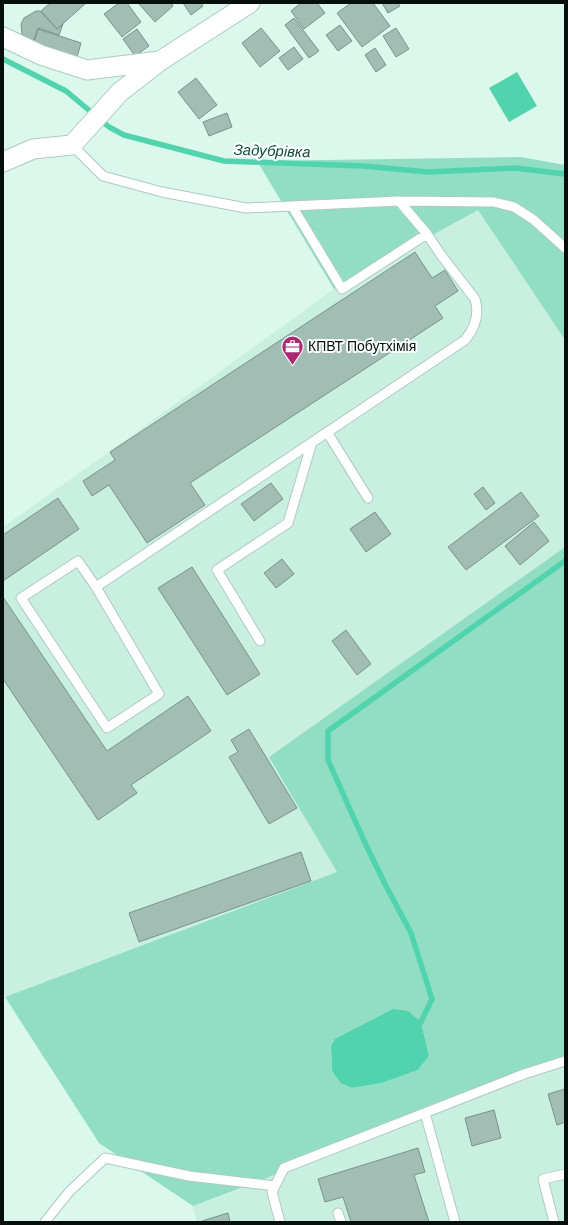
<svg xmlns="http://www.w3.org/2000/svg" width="568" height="1225" viewBox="0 0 568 1225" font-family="'DM Sans',sans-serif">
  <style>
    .built { fill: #c9efe1 }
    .green { fill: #91dec4; fill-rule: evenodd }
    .water { fill: #51d4ae }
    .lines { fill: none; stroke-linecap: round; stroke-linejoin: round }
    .stream { stroke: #51d4ae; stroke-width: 5.5 }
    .building { fill: #a2bdb3; stroke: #79948a }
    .service-casing { stroke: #afcac0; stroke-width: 11 }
    .minor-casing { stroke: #afcac0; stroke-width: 21 }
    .service { stroke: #fff; stroke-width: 9 }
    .minor { stroke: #fff; stroke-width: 19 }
    .labels { text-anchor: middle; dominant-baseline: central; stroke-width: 4; stroke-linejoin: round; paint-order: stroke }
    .poi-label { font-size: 14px; fill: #060f0c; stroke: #f9fffd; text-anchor: start }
    .water-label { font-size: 15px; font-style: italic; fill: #12493a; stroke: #f9fffd }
  </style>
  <rect width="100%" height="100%" fill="#dbf8ed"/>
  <!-- built -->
  <path class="built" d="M478,209L565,340V547L269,757L337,872L5,997L3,991V527L95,462L334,289Z
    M565,1066V1222H197L193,1206L525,1079Z"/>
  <!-- green -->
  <path class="green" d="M521,157L565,165V340L478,210L334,289L257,161Z
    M565,547V1066L525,1079L193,1206L99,1143L5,997L337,872L269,757ZM421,1022L429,1056L418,1070L382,1083L352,1088L332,1072L331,1046Z"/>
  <!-- water -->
  <path class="water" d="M517,72L537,106L509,122L489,88Z
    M393,1009L408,1011L421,1022L429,1056L418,1070L382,1083L352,1088L341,1083L332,1071L331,1046L335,1039Z"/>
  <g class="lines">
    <!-- stream -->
    <path class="stream" d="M3,59L66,91L109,127L124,135L224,161L363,166L428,172L515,168L565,174
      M421,1022L432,999L411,933L386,886L365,843L328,760V731L565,561"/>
  </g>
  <!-- building -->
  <path class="building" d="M50,3H86L57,29L41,11Z
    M119,3H127L141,22L122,37L104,14Z
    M141,3H171L173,6L155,22L139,4Z
    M183,3H201L203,6L191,15Z
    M301,3H317L325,13L304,29L291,11Z
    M351,3H373L390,26L362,47L337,13Z
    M382,3H398L400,6L388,13Z
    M36,11H40L57,29L63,24L59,35L38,28L34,40L25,37L22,34L21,24L24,18Z
    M294,18L319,51L309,58L285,25Z
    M340,25L352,41L338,51L326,35Z
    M261,28L280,51L260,67L242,43Z
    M396,28L409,49L396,57L383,36Z
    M38,29L81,43L77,57L34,42Z
    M137,29L149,46L135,56L123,39Z
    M294,47L303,59L288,70L279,58Z
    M375,48L386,65L376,72L365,55Z
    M196,78L217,105L199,119L178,92Z
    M227,113L232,127L209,136L203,122Z
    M415,252L432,278L445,270L458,291L435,306L443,318L190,483L205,505L147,543L109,485L92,496L83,481L115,460L110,452Z
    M271,483L283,499L254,521L241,504Z
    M483,487L495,503L486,510L474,494Z
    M521,492L539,516L466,570L448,547Z
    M58,498L79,529L3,581V535Z
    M375,512L391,534L366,552L350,529Z
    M534,522L549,541L520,565L505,546Z
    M282,559L294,574L276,588L264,573Z
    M192,567L260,674L227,695L158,588Z
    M3,597L107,751L188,696L211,731L131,785L137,793L98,820L3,679Z
    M346,630L371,664L357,675L332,641Z
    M249,729L297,808L269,824L229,757L238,752L231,740Z
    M301,852L311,881L139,942L129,913Z
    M565,1089V1122L557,1125L548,1094Z
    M494,1110L501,1138L472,1146L465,1118Z
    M418,1148L425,1172L414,1175L429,1222H351L343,1197L325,1202L318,1179Z
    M228,1213L230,1222H202V1221Z"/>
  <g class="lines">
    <defs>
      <path id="service" d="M72,145L103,176L162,192L246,208L399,201L494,202L514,207L534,220L565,248
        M292,206L342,289L427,234
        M327,432L368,498
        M96,587L159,694L107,728L21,598L78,561L96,587L465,340C475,328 480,315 475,299L441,255L427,234L399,201
        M260,641L217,570L288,523L312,442
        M425,1113L455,1222
        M338,1213L341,1222
        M45,1222L69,1192L105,1158L189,1176L275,1186
        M280,1222L272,1192L284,1168L524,1074L565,1061
        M554,1222L543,1179L565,1174"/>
      <path id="minor" d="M3,37L41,55L87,70L160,61
        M3,162L33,149L72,145L120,92L160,61L250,3"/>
    </defs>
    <!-- service casing -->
    <use href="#service" class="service-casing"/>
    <!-- minor casing -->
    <use href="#minor" class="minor-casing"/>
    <!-- service -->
    <use href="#service" class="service"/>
    <!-- minor -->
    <use href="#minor" class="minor"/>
  </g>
  <!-- icons -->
  <defs>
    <symbol id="office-pin" viewBox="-11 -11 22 30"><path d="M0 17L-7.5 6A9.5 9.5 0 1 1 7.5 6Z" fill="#ab2873" stroke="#f9fffd"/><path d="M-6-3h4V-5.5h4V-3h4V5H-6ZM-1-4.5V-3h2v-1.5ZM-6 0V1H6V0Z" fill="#fff"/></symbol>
  </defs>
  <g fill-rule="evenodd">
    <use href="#office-pin" x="280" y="334" width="25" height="34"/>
  </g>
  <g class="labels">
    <!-- poi labels -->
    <g class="poi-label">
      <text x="308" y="346">КПВТ Побутхімія</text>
    </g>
    <!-- water labels -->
    <g class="water-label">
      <text transform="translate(272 151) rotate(2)">Задубрівка</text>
    </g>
  </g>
  <!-- border -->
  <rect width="568" height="1225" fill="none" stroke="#060f0c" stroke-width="8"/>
</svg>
